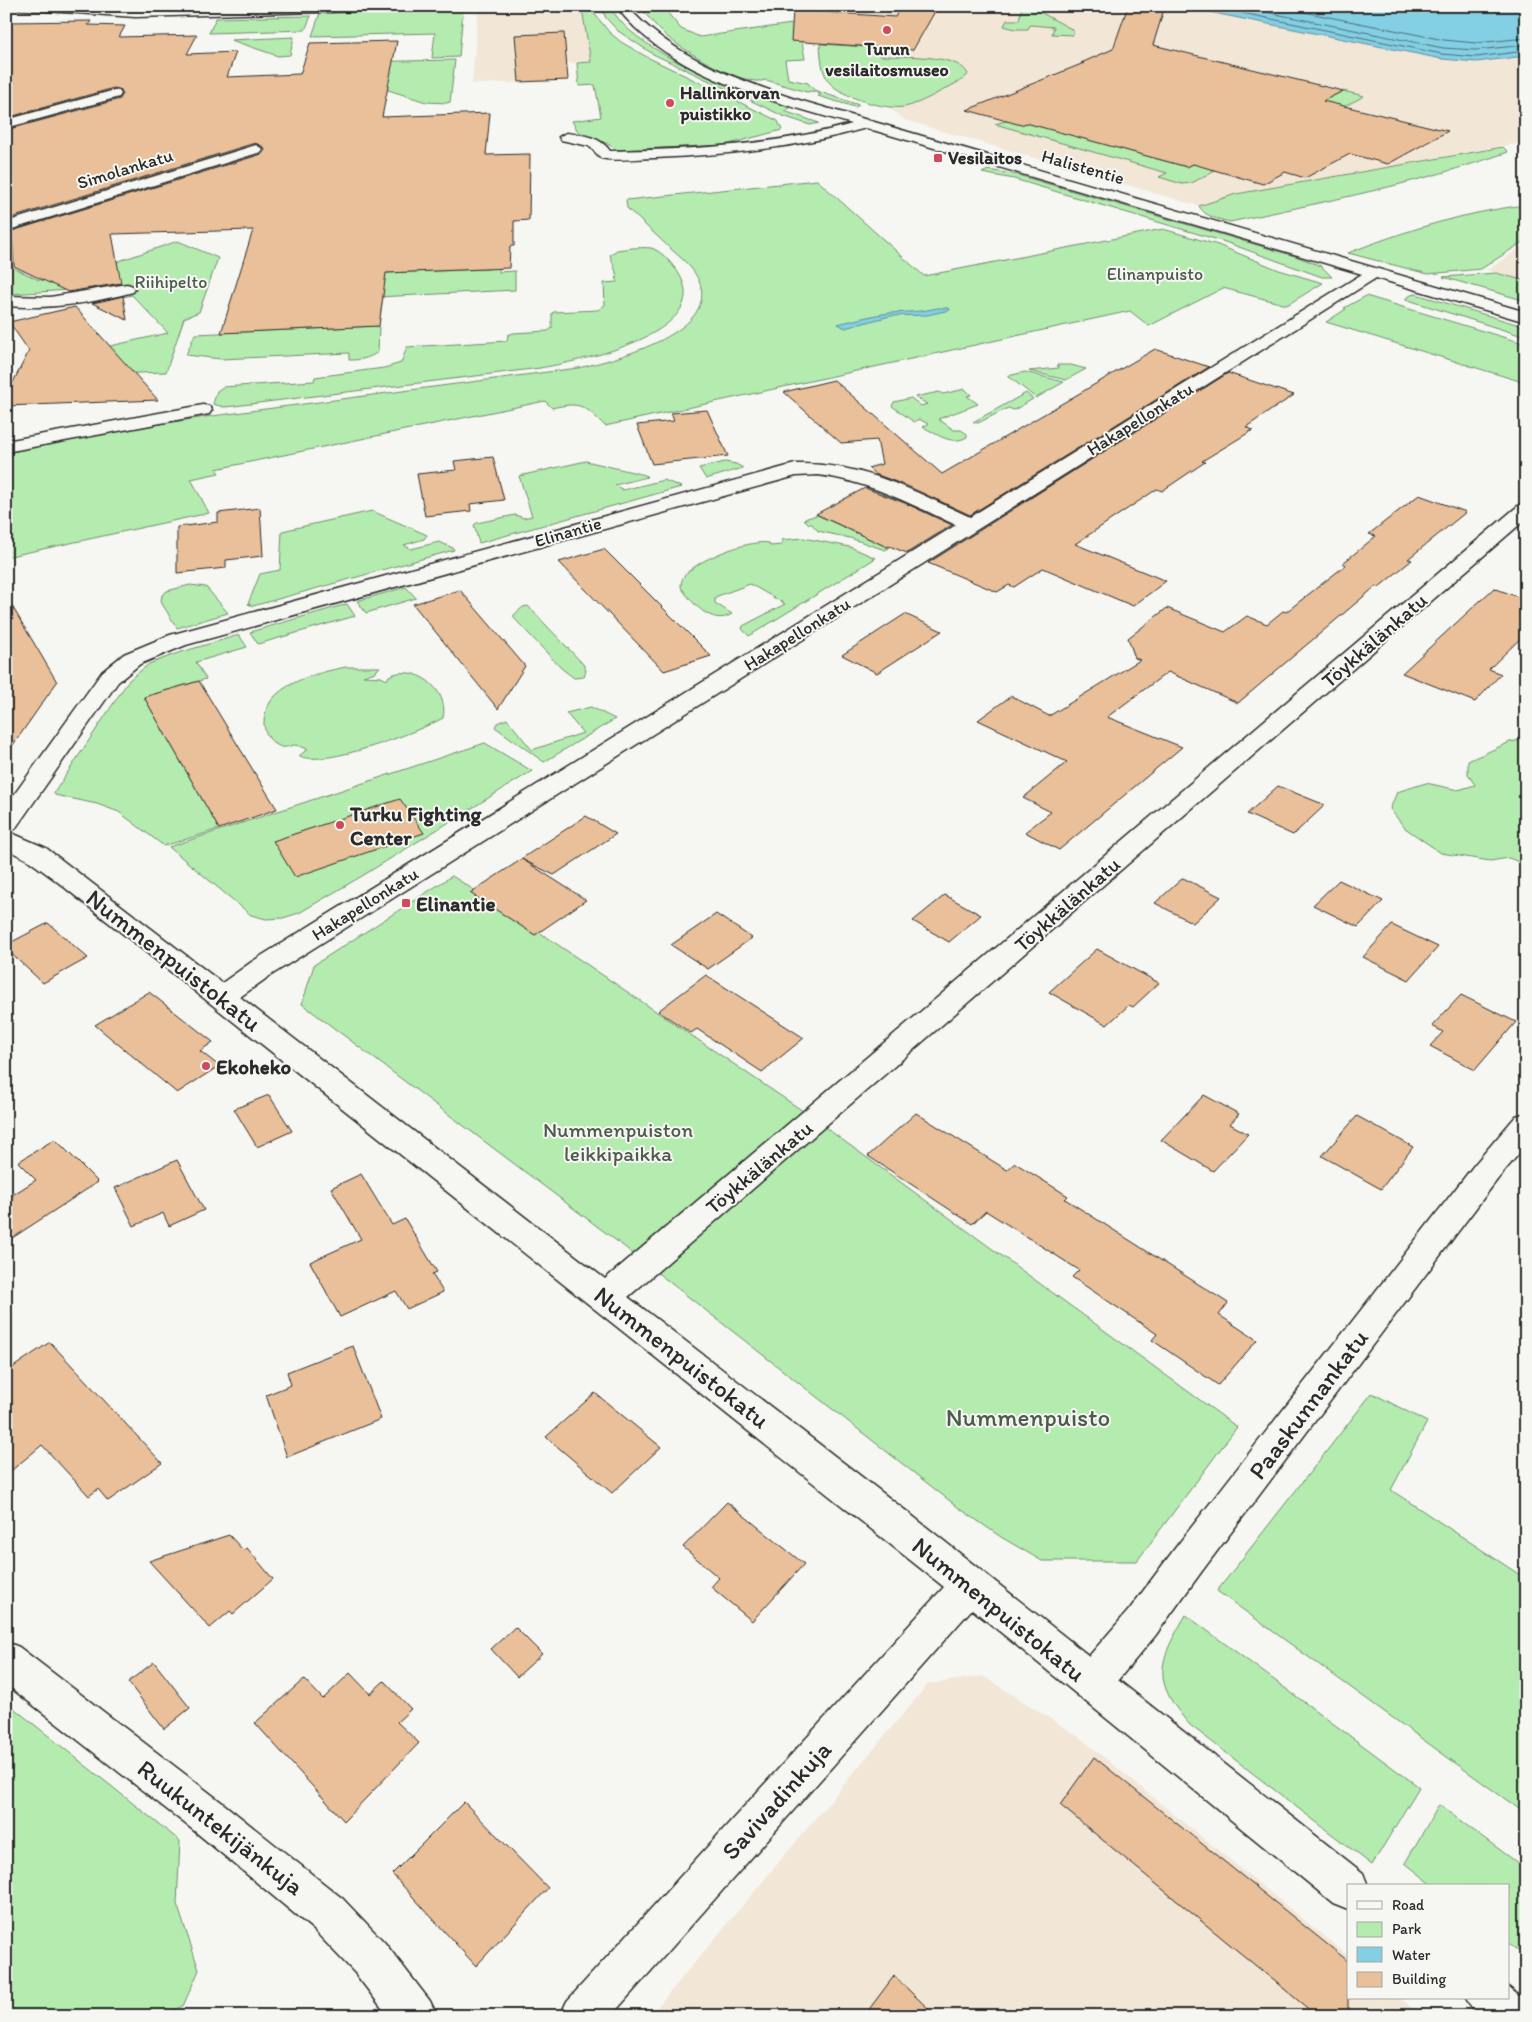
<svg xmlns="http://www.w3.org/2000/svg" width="1532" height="2022" viewBox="0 0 1532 2022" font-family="Itim,sans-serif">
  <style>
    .built { fill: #f2e6d7 }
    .green { fill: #b4ecaf; stroke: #708c6d }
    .water { fill: #83cfe4; stroke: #608d9a }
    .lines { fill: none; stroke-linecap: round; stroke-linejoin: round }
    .shore { stroke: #4e6d75; stroke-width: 1 }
    .building { fill: #e9c099; stroke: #2b2b2b }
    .minor-casing { stroke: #2b2b2b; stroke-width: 3 }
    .minor { fill: #f6f6f2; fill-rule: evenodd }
    .poi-dot { fill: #d1495b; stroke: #f6f6f2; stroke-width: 2 }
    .labels { text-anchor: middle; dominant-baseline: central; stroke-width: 4; stroke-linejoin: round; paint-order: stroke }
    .far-poi-label { font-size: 18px; font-weight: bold; fill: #2b2b2b; stroke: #f6f6f2; text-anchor: start }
    .far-street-label { font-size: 18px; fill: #2b2b2b; stroke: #f6f6f2 }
    .far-park-label { font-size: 18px; fill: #4d5b4c; stroke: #f6f6f2 }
    .street-label { font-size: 21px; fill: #2b2b2b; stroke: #f6f6f2 }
    .poi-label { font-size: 21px; font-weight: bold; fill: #2b2b2b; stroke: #f6f6f2; text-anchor: start }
    .park-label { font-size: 21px; fill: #4d5b4c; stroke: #f6f6f2 }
    .near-street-label { font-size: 25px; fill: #2b2b2b; stroke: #f6f6f2 }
    .near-park-label { font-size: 25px; fill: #4d5b4c; stroke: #f6f6f2 }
  </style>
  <rect width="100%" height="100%" fill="#f6f6f2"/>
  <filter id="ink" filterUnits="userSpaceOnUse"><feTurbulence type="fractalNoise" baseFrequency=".02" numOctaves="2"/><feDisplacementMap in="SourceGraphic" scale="10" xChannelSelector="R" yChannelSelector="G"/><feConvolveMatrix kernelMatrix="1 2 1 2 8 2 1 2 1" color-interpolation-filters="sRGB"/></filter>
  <g filter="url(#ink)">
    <!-- built -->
    <path class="built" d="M571,6L582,9L591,62L566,63L568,81L472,84L478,9Z
      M816,6H1202L1205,11L1442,59L1476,62L1526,56V142L1236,194L1199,206L905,120L856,81L851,46L825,44L814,22Z
      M1526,244V281L1487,270L1507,257Z
      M983,1676L1079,1737L1348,1956V1998H1400L1421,2016H650L928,1684Z"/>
    <!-- green -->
    <path class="green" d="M571,6H591L593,12L609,32L621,42L647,57L778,121L782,130L725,145L618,150L606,143L580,135L572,121L601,117L595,85L579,86L577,63L591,62L582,9Z
      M639,6H662L681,29L700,37L799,23L805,59L785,60L788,79L808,83L814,90L859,105L855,107L818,96L821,94L811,91L807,92L766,80C743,88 683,50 665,35C656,26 647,16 639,6Z
      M1010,6H1029L1073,30V35L1052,34L1054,27L1030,25L1028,29H1015L1004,26L1007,20H1019L1022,7Z
      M601,7H609C616,15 621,23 629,30C675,68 734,88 790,108L784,111L819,123L810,125L783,116L653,54L618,31L606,18Z
      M463,10L459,57L432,58L435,33L312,36L320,13Z
      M311,16L305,30L209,33L216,18Z
      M294,37L290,55L278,56L231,40Z
      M820,44L885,48L879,56C900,57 958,53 968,74L964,79C948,87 919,105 904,107C885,110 841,97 829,82C821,72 821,56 820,44Z
      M455,60L450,102L447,103L426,102L304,63Z
      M1343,91L1364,96L1330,114L1301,111Z
      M1013,119L1187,167L1238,142L1252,149L1192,183L1182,184L1159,177L1167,173L995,124Z
      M1503,147L1508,152C1417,184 1323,202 1230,222C1218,219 1205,217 1199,206L1236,194Z
      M988,170L1018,175L1298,257L1321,266L1332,277H1322L1225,242L1014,179L982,173Z
      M817,180L924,276L1163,229L1218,245L1279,270L1323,283L1287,305L1223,288L1149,326L1130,311L605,426C585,406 581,401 552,408L545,401L216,469L219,473L191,479L209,513L6,557V453L122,430L205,417L578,368C613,360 729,331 696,275C690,265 680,257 672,250C657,236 642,222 627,208L626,200Z
      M1526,205V240L1481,269L1428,274L1348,253C1404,231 1465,212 1526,205Z
      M178,241L218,258L199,312L184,318L166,372L85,375L35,363L168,333L132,295L94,303V300L124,286L12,294L6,291V264L39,280L69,278Z
      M632,248C638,248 645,247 651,248C661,250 674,266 679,274C716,334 575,362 540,368L234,406L224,407L213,404L217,391L223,387L314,381L315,377L384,368L401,363L407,347L507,341L508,335L513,333L548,331L552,328V313L554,312L598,310L605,305L604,283L617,282L616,272L610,255L617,250Z
      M499,258V272L515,271V290L339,299L337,275L489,269Z
      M1496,273L1526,281V301L1443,277Z
      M1416,294L1526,327V337L1405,299L1411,295Z
      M1366,296L1526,344V383L1326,322L1346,309L1344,308Z
      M379,326L378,352C368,359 360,360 349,360V353L221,359L186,355L195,334Z
      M1057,365H1071L1086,369L1066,380L1029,371L1059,368Z
      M1025,372L1064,382L1036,398L1008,376Z
      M965,389L971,395L967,396L978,404L938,419L954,430H961L967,434V437C951,446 937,434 923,427L928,424L919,419L914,422L892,406L894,402L911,398L921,406L927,404L915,397L939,392L943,394Z
      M1026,393L1033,399L1014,410L1008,408L978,423L973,422Z
      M586,461L645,475L647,477L615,485L623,490L664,480L681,487L479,543L474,525L477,523L515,515L524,518L532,516L519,476Z
      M725,462L736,464L743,468L706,479L699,468Z
      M372,511L427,535L424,539L404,545L411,549L439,542L453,548L454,550L253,606L248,604L260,574L280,570L282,531Z
      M817,515L889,548L885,550L850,538L818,531L812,524H809L804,519Z
      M803,538L850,547L876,558L749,636L742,629L743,626L785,604L750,584L715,597V603L732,614C712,627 691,602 681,587C681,583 682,579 684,576C696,560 749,539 769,543L770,546L782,545V540Z
      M190,585L206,587L228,613L177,628L161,602L162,595L167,591Z
      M406,587L416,598L366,613L357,601Z
      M347,604L355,616L258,644L250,632Z
      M528,606L583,664L586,670L584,677L574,678L561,668L514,618V615L523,607Z
      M239,635L247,647L196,662L206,679L144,697L219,829L164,846L119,812L97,804L55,795L54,793L129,680L149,664L178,653Z
      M346,667H380L375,672L363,676L381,677L387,680L389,676C414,663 450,689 443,718C417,732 325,768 299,756L308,749C304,748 298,745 294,745C288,746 284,749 279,746C270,742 265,734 264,724C263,685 316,673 346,667Z
      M591,707L615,719L544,762L495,727L497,723L507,719L532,750L583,733L566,713Z
      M1526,739V865L1509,858L1490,861L1441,853L1405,828L1390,809L1397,792L1426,783L1458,790L1475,785L1468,774V761L1510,742Z
      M485,743L532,771L362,876L299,913L283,918L266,919L251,915L169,847Z
      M452,876L474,890L471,893L535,935L539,932L800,1109L1237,1427L1137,1561H1042L1001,1537L959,1508L622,1245L302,1004L314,965Z
      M1372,1393L1427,1422L1391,1490L1526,1579V1814L1217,1591Z
      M1186,1615L1419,1787L1372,1865L1190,1725C1151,1681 1158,1662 1186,1615Z
      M6,1702L180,1841L177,1904L199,1970L183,2006L159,2016H6Z
      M1439,1805L1526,1869V1957L1508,1943V1886H1434L1405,1863Z"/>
    <!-- water -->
    <path class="water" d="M1202,6H1526V56L1476,62L1442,59L1204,11Z
      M937,308H949L950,310L927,315L890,316L845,328L838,324C854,320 873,315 889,313C906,312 921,312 937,308Z"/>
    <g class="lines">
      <!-- shore -->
      <path class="shore" d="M1208,6L1442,54L1476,57L1526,51
        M1236,6L1443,48L1476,50L1526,45
        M1274,6L1444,40L1476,43L1526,38"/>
    </g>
    <!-- building -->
    <path class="building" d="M901,6H938L913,50L791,41L793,10L895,17Z
      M1128,6H1165L1153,45L1343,91L1323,101L1448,131L1388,164L1350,154L1305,178L1285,172L1263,184L1193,164L1187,167L1026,123L1021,125L967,110L1084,63H1081L1113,49Z
      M91,21L88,25L125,26L119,37L197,35L187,54L236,52L227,77L300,74L310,43L397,41L382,117L490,113L486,155L530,154L529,220L514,221V246H510L509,268L386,273L379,326L221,333L253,230L112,234L121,283L68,292L14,266L12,231L262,154L265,150L264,147L255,143L11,218L6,130L120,99L123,93L119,89L114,88L6,118V22Z
      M564,33L568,80L519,82L515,35Z
      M123,296L127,320L92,303L102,301Z
      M75,307L158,400L6,406V396L29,351L9,322Z
      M1155,349L1209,367L970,515L907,486L875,474L868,468L882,464L877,440L841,443L784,392L834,380L942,474Z
      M1228,373L1294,395L1246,427L1253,430L1202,461L1205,462L1162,491L1157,489L1075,544L1166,581L1133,606L1043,568L1014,587L1009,585L997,592L928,563Z
      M707,410L728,456L652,464L637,425L674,421L671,413Z
      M493,457L504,500L470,504L471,511L425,516L417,474L456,470L454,461Z
      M865,488L905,503L952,525L907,553L889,546L887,547L816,514Z
      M1419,495L1466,512L1408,559L1412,560L1379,587L1376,586L1238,703L1168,672L1107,717L1182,747L1059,850L1025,832L1051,812L1023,798L1067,762L978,720L1011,696L1049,716L1140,660L1135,658L1128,638L1167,608L1225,632L1247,616L1267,624L1283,611L1286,612L1346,565L1343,563L1376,536L1369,534Z
      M260,508L263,556L226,560V568L177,573V527L218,522V513Z
      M604,549L711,656L664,671L559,562Z
      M1494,588L1526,600V633L1489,669L1501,674L1475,702L1402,673Z
      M460,590L525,666L498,709L413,604Z
      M6,596L57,682L6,755Z
      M905,614L942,631L877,673L842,655Z
      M199,681L256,775L277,809L219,829L144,697Z
      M1278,786L1325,805L1293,835L1247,814Z
      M400,799L424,833L295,877L273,841Z
      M586,816L616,834L554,875L521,859Z
      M522,859L586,900L535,935L470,893Z
      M1183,878L1221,897L1193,923L1155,903Z
      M1339,880L1383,901L1358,927L1313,905Z
      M945,895L981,915L949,942L913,921Z
      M716,914L752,938L708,969L671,945Z
      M48,923L88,958L43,983L6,949V945Z
      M1392,925L1438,947L1409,980L1363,957Z
      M1097,949L1159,983L1133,1007L1129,1005L1107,1025L1049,992Z
      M706,975L804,1038L762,1072L697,1029L691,1033L658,1011Z
      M149,992L213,1042L200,1051L219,1066L177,1093L95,1025Z
      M1461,995L1516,1022L1475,1070L1430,1046L1443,1032L1432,1026Z
      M269,1095L292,1131L257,1147L234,1109Z
      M1204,1095L1239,1114L1230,1124L1248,1134L1213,1171L1161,1140Z
      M916,1113L1007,1170L1015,1163L1068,1196L1065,1199L1228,1303L1219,1315L1257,1340L1218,1385L1152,1340L1157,1334L1072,1277L1079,1270L986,1211L972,1224L868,1156Z
      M1357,1116L1413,1147L1381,1189L1322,1156Z
      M55,1139L98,1182L6,1242V1199L36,1180L18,1162Z
      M177,1160L204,1210L169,1226L163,1213L134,1226L115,1188Z
      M361,1174L392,1225L405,1219L437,1272L432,1274L443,1292L407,1309L396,1291L340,1317L310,1262L361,1239L331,1188Z
      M50,1342L162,1463L108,1501L98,1489L89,1496L42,1445L6,1475V1372Z
      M353,1346L381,1419L287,1457L266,1395L291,1385L287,1372Z
      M595,1393L661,1447L612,1493L546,1437Z
      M727,1502L804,1564L752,1621L711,1587L719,1578L683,1547Z
      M229,1535L243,1550L247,1548L273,1579L233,1614L230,1611L210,1628L149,1561Z
      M515,1627L542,1654L517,1677L491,1649Z
      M154,1662L190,1708L164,1729L128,1682Z
      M350,1673L370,1694L384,1681L411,1709L397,1722L419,1743L344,1821L255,1723L304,1679L323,1699Z
      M1094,1757L1348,1961V2016H1317L1060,1805Z
      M464,1802L548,1888L476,1966L392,1874Z
      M894,1976L936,2016H864Z"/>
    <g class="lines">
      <defs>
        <path id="minor" d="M14,6H72L135,11L295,6H435L430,9L135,17L19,9Z
          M616,6H627C671,56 731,77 792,98L1526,312V322L1376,278L271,975L240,997L605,1279L1519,505L1526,503V519L628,1297L910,1514L1089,1656L1129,1610L1176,1547L1475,1164L1516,1116L1526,1113V1145L1497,1180L1202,1571L1155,1636L1118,1680L1363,1873L1368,1886H1348V1909L1333,1903L972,1609L611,2016H560L567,2001L944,1587L54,879L28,860L6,849V806L102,672L124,654L170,635L795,464C861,462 912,490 970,517L1362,274L866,128C797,148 726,155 655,158C638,158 617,162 601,158L589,146L561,140L559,137L566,133C582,135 600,136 610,151C691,149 773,146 852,124C772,101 668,76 616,6ZM818,475C868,481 911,504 956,525L253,961L222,983L46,848L7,831L15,829L118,682L140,664L186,645L796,476Z
          M115,90L119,91L121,94L119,97L6,128V120Z
          M256,145L263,149L261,152L6,231V222Z
          M127,284L133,286L135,289L133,292C92,303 49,310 6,306V296L50,297Z
          M203,405L209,406L212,410L209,414L6,452V441Z
          M6,1642L19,1647L220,1801L343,1899L385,1943L430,2001L437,2016H388L355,1973L313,1929L192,1829L6,1684Z
          M1508,1987L1525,2001L1526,2016H1476L1466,1998H1508Z"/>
      </defs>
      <!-- minor casing -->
      <use href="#minor" class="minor-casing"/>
      <!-- minor -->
      <use href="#minor" class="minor"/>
    </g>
  </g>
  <!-- markers -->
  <g class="poi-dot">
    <circle cx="887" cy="30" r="5"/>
    <circle cx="670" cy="103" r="5"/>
    <rect x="933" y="153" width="10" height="10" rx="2.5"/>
    <circle cx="340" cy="825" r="5"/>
    <rect x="401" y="898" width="10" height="10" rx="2.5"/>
    <circle cx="206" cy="1066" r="5"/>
  </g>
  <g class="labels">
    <!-- far-poi labels -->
    <g class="far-poi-label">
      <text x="887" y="49" text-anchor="middle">Turun<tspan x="887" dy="21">vesilaitosmuseo</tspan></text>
      <text x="680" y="93">Hallinkorvan<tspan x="680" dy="21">puistikko</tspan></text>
      <text x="948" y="158">Vesilaitos</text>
    </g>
    <!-- far-street labels -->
    <g class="far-street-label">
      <text transform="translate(1083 167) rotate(16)">Halistentie</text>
      <text transform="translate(125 169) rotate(-17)">Simolankatu</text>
      <text transform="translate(1140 419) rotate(-32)">Hakapellonkatu</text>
      <text transform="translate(568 532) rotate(-16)">Elinantie</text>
      <text transform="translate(797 634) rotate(-32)">Hakapellonkatu</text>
      <text transform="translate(365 904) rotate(-32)">Hakapellonkatu</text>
    </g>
    <!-- far-park labels -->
    <g class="far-park-label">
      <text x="1155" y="274">Elinanpuisto</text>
      <text x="171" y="282">Riihipelto</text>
    </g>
    <!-- street labels -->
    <g class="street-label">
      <text transform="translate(1374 640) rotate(-41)">Töykkälänkatu</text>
      <text transform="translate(1067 904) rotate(-41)">Töykkälänkatu</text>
      <text transform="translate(759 1167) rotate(-40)">Töykkälänkatu</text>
    </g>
    <!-- poi labels -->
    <g class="poi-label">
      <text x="350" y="813">Turku Fighting<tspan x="350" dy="24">Center</tspan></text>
      <text x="416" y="903">Elinantie</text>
      <text x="216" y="1066">Ekoheko</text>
    </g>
    <!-- park labels -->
    <g class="park-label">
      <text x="618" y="1129">Nummenpuiston<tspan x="618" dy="24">leikkipaikka</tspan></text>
    </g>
    <!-- near-street labels -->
    <g class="near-street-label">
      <text transform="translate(174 960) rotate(38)">Nummenpuistokatu</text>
      <text transform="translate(682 1357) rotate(38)">Nummenpuistokatu</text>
      <text transform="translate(1308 1404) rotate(-53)">Paaskunnankatu</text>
      <text transform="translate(999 1609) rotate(39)">Nummenpuistokatu</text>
      <text transform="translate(776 1800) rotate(-48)">Savivadinkuja</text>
      <text transform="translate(221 1827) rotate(38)">Ruukuntekijänkuja</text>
    </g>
    <!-- near-park labels -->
    <g class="near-park-label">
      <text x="1028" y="1417">Nummenpuisto</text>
    </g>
  </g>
  <!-- margin -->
  <rect width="1532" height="2022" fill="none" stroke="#f6f6f2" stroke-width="25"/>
  <rect x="12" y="12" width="1507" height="1997" fill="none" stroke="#2b2b2b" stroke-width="2" filter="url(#ink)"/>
  <!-- legend -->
  <rect x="1347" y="1884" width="162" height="115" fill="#f6f6f2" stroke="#a5a5a2"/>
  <rect x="1357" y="1901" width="25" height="8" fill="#f6f6f2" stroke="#a5a5a2"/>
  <text x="1392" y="1910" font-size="15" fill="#2b2b2b">Road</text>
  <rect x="1357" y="1922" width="25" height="15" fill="#b4ecaf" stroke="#a5a5a2"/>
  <text x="1392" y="1934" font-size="15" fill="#2b2b2b">Park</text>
  <rect x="1357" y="1947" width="25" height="15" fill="#83cfe4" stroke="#a5a5a2"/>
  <text x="1392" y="1960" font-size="15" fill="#2b2b2b">Water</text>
  <rect x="1357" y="1972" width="25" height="15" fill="#e9c099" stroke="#a5a5a2"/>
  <text x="1392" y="1984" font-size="15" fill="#2b2b2b">Building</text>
</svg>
